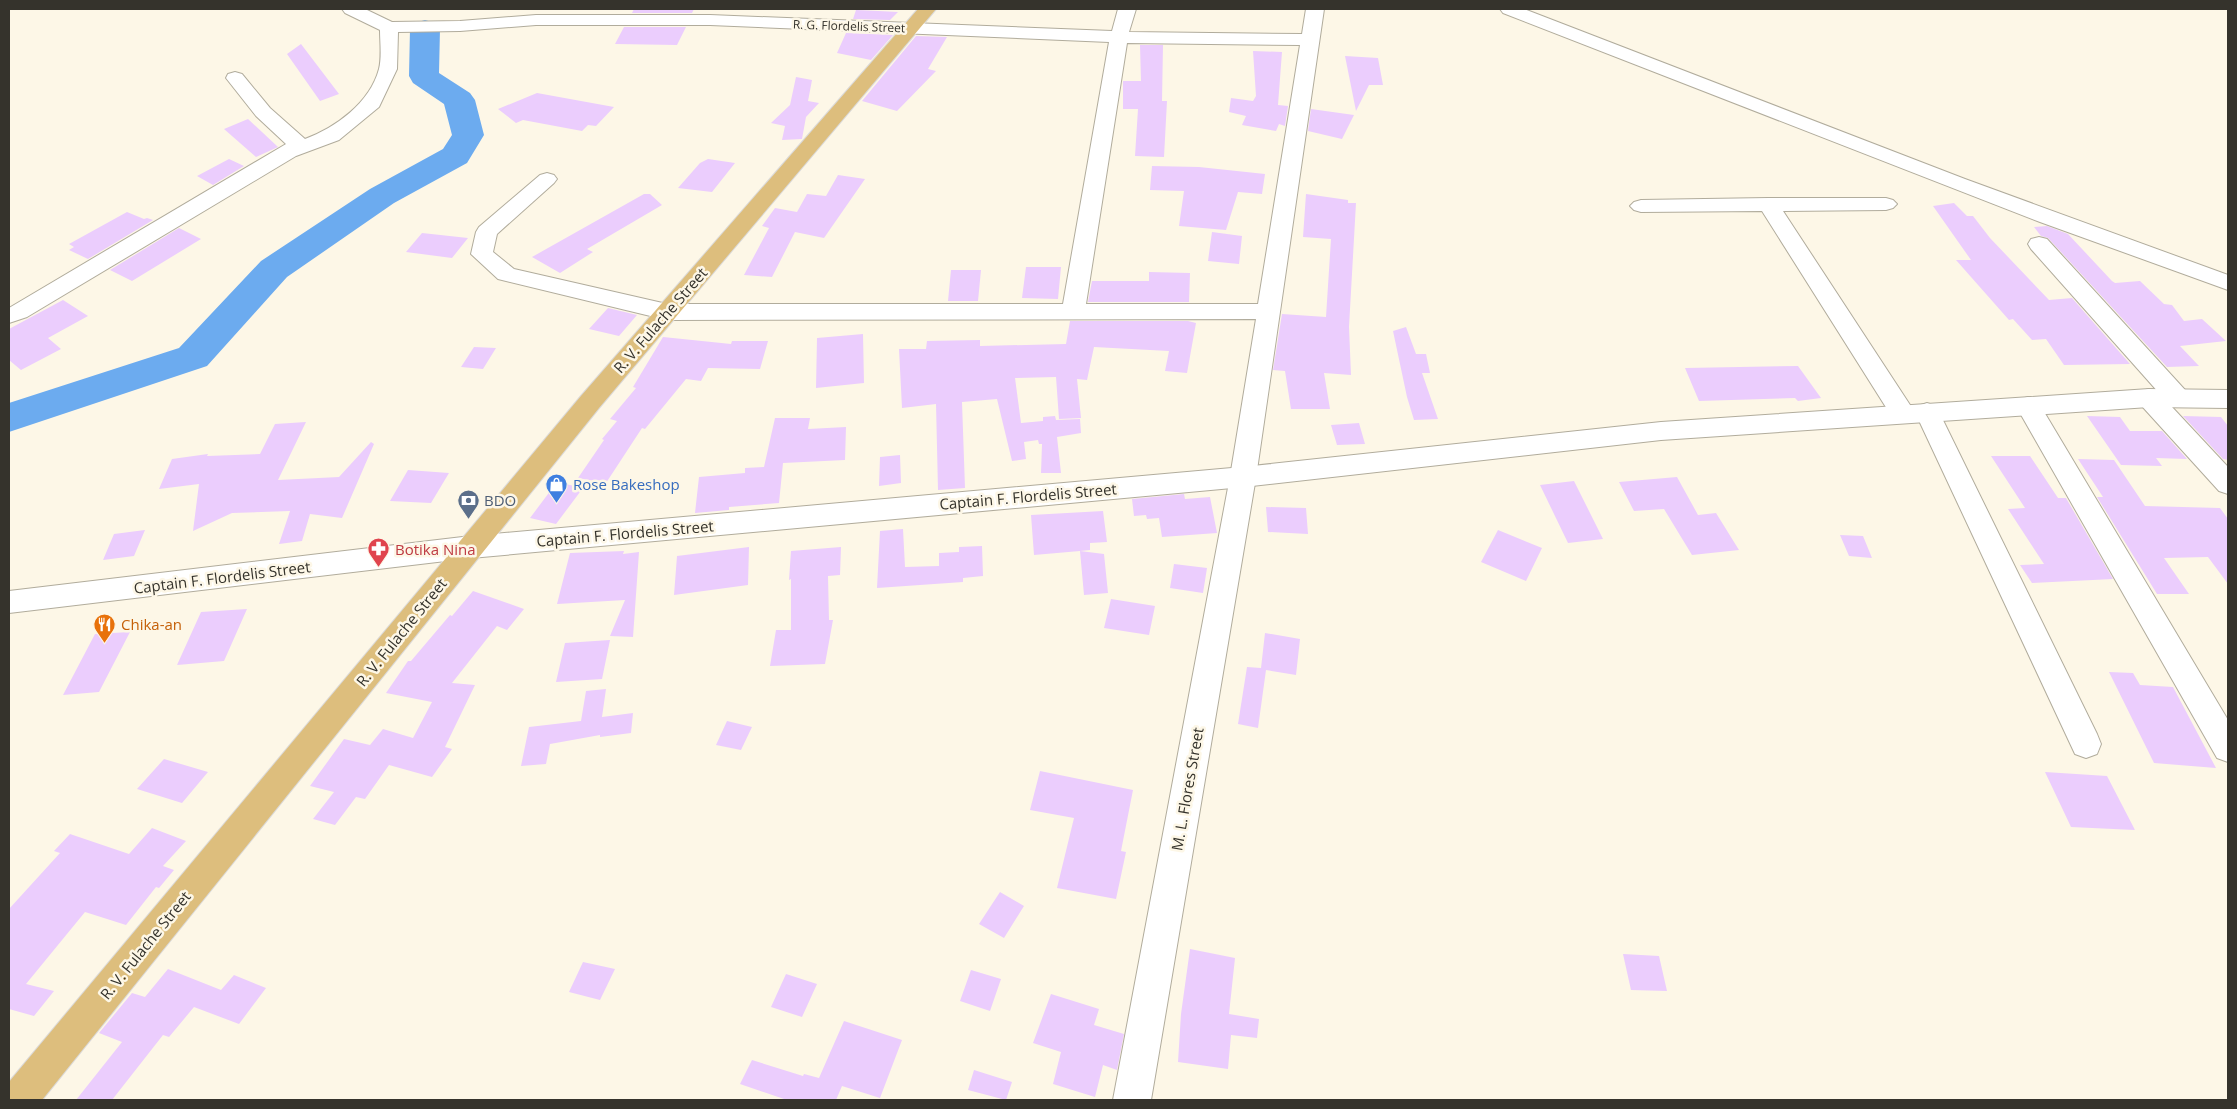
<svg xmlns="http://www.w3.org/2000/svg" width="2237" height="1109" viewBox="0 0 2237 1109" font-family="'Open Sans',sans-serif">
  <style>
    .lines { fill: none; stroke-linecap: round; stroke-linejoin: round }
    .river { fill: #6cabef; fill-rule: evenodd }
    .building { fill: #ebcdfd }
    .street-casing { stroke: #b1ac9c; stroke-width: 2 }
    .secondary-casing { stroke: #b1ac9c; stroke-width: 2 }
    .primary-casing { stroke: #dbdad9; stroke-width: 2 }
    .street { fill: #fff; fill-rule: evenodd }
    .secondary { fill: #fff; fill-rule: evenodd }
    .primary { fill: #ddbe7d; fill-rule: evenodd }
    .labels { text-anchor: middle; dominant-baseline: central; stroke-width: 5; stroke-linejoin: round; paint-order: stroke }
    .far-street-label { font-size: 12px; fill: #35332c; stroke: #fdf7e7 }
    .street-label { font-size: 15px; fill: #35332c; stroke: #fdf7e7 }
    .shop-label { font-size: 15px; fill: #366cbe; stroke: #fdf7e7; text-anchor: start }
    .service-label { font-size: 15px; fill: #4e5e75; stroke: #fdf7e7; text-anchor: start }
    .health-label { font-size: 15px; fill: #be3a42; stroke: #fdf7e7; text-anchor: start }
    .food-label { font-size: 15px; fill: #c56008; stroke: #fdf7e7; text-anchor: start }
  </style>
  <rect width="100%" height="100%" fill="#fdf7e7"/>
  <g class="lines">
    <!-- river -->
    <path class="river" d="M425,20L435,23L440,29L439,73L470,93L475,100L484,135L467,163L394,203L287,277L207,366L9,432V403L179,348L261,261L370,189L443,149L452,135L444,104L413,83L409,76L410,29L415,23Z"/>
  </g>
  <!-- building -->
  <path class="building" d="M634,9H694L692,13H632Z
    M856,10L878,11L898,12L890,20L853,19Z
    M624,27H686L677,45L615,44Z
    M846,33L893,35L871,60L837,53Z
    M916,36L947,37L928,69L936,71L897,111L862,101Z
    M301,44L339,94L320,101L287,54Z
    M1140,45H1163L1162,101H1167L1164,157L1135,156L1138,109H1123V81H1141Z
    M1253,51L1282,52L1278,105L1288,106L1285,126L1279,124L1276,131L1242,125L1246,116L1229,112L1231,98L1253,101L1256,96Z
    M1345,56L1378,58L1383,85H1369L1356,111Z
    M796,77L812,80L808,101L819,103L806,117L802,139L782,140L785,126L771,123L790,105Z
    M537,93L614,107L596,126L588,125L582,131L523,120L516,123L498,109Z
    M1311,109L1354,115L1342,139L1308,131Z
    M248,119L278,147L256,157L224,129Z
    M229,159L244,166L213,185L197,176Z
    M708,159L735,163L712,192L678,188L700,163Z
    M1152,166L1199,167L1265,174L1262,194L1238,192L1226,230L1179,226L1184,191L1150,190Z
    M838,175L865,179L824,238L795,232L772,277L744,275L769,228L762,226L775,208L797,212L807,194L826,196Z
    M644,194H650L662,205L587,249L593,252L560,273L532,257Z
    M1306,194L1348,200V203H1356L1349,327L1351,375L1324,373L1330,409H1291L1285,371L1273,370L1282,314L1326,317L1331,239L1303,237Z
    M1954,203L1967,216H1973L1990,238L2049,300L2072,298L2130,364L2064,365L2046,339L2032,340L2013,319L2009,320L1956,260H1971L1933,206Z
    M127,212L144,219L147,218L153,220L88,259L69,250L74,247L69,244Z
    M2047,226L2068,234L2112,281L2115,283L2140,281L2164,304L2172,305L2184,321L2202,319L2226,341L2180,346L2199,366L2167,367L2048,238L2041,236L2034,227Z
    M179,228L201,239L132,281L110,270Z
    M1212,232L1242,236L1239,264L1208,261Z
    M422,233L468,238L452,258L406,252Z
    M1026,267H1061L1058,299L1022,298Z
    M951,270H981L978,301H948Z
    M1149,272L1190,273L1189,302H1088L1092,281H1149Z
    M63,300L88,316L48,338L61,349L21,370L9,360V329Z
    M608,308L637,315L619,336L589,329Z
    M1070,321H1188L1196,323L1187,373L1165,371L1169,351L1094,347L1087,380L1077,379L1081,418L1059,419L1056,377L1015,378L1021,423L1043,421V417L1055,416L1056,420L1080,419L1081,433L1057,437L1061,473H1041L1042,444H1039L1038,440L1024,442L1026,459L1012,461L997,399L962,402L965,488L938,490L936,404L902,408L899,349H926L927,341L980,340V346L1066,344Z
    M1406,327L1416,354H1426L1430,373H1422L1438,419L1414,420L1407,397L1393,331Z
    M863,334L864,383L816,388L817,338Z
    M663,337L731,344L732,341H768L760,369L708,368L701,381L686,379L645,429L642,428L606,483L578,478L604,440L602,439L617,421L610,419L636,388L633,387Z
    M474,347L496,348L483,369L461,367Z
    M1798,366L1821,398L1798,401L1795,398L1699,401L1685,368Z
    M2087,416L2120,417L2130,431H2162L2187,459L2156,458L2162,466L2121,465Z
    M2183,416L2221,417L2228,426V460L2223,459Z
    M775,418H810L808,429L846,427L845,460L783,463L779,503L729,507V510L695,513L699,477L745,473V468L764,467Z
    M306,422L278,480L339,477L371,442L374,444L342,518L310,514L302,541L279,544L290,511L232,513L193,531L199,484L159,489L172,459L208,454L207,456L260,454L275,424Z
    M1359,423L1365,444L1337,445L1331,425Z
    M900,455L901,483L879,486L880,457Z
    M1991,456H2030L2058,498H2066L2113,579L2032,583L2020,565L2044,564L2008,509L2025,508Z
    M2078,459L2114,460L2145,506L2220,508L2228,519V584L2208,557L2164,558L2189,594H2157L2097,497H2103Z
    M408,470L449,473L431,503L390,501Z
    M1677,477L1698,515L1716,513L1739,550L1692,555L1664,509L1634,511L1619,482Z
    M1574,481L1603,539L1568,543L1540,485Z
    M557,482L583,488L556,524L530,518Z
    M1184,494L1185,499L1210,497L1217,533L1162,537L1159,518L1147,519L1146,515L1134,516L1132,499Z
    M1266,507L1306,508L1308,534L1268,532Z
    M1103,511L1107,542L1090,543V550L1080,551L1104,554L1108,593L1084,595L1080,551L1034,555L1031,515Z
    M903,529L905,567L939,566V553L959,552V547L982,546L983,576L963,578V582L877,588L880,531Z
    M145,530L134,556L103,560L114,534Z
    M1498,530L1542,548L1526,581L1481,562Z
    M1840,535L1863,536L1872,558L1849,556Z
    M749,547L748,585L674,595L677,556Z
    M841,547L840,575L828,576L829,620H833L825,664L770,666L776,630H791V579L789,580L791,551Z
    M624,551L623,554L639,552L633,637L610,636L625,600L557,604L570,553Z
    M1174,564L1207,568L1203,593L1170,588Z
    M473,591L524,609L507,630L497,626L452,683L475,685L445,747L452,749L432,777L389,765L365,799L356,797L335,825L313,819L334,792L310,786L344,739L370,745L383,729L413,738L432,702L386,693L408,661H411L450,615L452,616Z
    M1111,599L1155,606L1149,635L1104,628Z
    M247,609L224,661L177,665L201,612Z
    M130,632L99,692L63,695L95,634Z
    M1265,633L1300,639L1296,675L1266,670L1258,728L1238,724L1247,667L1261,668Z
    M610,640L602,679L556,682L565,643Z
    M2109,672L2133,673L2140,685L2173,687L2216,768L2154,763Z
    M606,689L602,717L633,713L631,733L600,737V735L550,744L546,764L521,766L529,727L581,721L586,691Z
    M727,721L752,727L741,750L716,745Z
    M164,759L208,772L182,803L137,789Z
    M1040,771L1133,790L1121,851L1126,852L1116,899L1057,888L1074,818L1030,810Z
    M2045,772L2107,776L2135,830L2071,827Z
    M152,828L186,841L163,866L174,870L159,888L156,887L126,925L85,912L26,984L54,991L34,1016L9,1009V909L60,853L54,851L70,834L129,854Z
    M1000,892L1024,906L1004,938L979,924Z
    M1190,949L1235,958L1229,1014L1259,1019L1257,1038L1231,1035L1228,1069L1178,1062L1181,1014Z
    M1623,954L1659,956L1667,991L1631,990Z
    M583,962L615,969L600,1000L569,992Z
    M168,969L221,990L234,975L266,988L239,1024L194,1007L169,1037L163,1035L112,1100H76L122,1042L99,1033L132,993L145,997Z
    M971,970L1001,979L990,1011L960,1001Z
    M786,974L817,984L802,1017L771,1007Z
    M1051,994L1099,1009L1094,1025L1124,1034L1117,1070L1103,1065L1095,1097L1053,1084L1061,1052L1033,1043Z
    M844,1021L902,1040L880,1098L842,1086L836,1100H787L740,1084L752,1060L803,1076L804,1074L819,1078Z
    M974,1070L1012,1082L1006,1100L968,1090Z"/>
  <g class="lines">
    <defs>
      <path id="street" d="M342,9H365L392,22L460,21L536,15H710L1112,31L1118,9H1136L1129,32L1302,34L1306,9H1324L1256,477L1151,1100H1113L1230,477L1256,319L667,320L498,279L471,254L476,232L479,227L540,175L547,173L554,175L557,179L554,183L497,234L493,252L514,269L667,304H1063L1109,42L710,25H536L460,31L398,32L397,69L379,107L339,140L296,156L27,317L9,323V308L286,144L256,116L226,78L228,74L235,72L242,74L270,108L305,139C335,128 370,103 379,69C382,57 380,42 380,30L345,13ZM1127,43L1300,45L1258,304H1086Z
        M1500,9H1524L1965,179L2228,275V290L2040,222L1503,13Z
        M1768,198H1886L1893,200L1897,204L1893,208L1886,210L1783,211L1912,408L1915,414L1912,420L1903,423L1894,420L1762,211L1641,212L1634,210L1630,206L1634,202L1641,200Z
        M2039,237L2047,239L2186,391L2189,397L2186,403L2177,406L2168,403L2031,249L2028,244L2031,239Z
        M2149,389L2158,392L2228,467V494L2219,491L2140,404L2137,398L2140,392Z
        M2028,397L2037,400L2228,720V762L2217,758L2016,406L2019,400Z
        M1927,403L1936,406L1939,412L2097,734L2101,744L2097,754L2086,758L2075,754L1915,412L1918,406Z"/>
      <path id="secondary" d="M2149,389L2228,390V408L2149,407L1661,440L1243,487L471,558L9,613V591L471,536L1243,467L1661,422Z"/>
      <path id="primary" d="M918,9H936L599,408L42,1100H9V1082L581,396Z"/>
    </defs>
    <!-- street casing -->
    <use href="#street" class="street-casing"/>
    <!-- secondary casing -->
    <use href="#secondary" class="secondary-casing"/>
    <!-- primary casing -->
    <use href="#primary" class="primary-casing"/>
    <!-- street -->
    <use href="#street" class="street"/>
    <!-- secondary -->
    <use href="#secondary" class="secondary"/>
    <!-- primary -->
    <use href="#primary" class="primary"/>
  </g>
  <!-- icons -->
  <defs>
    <symbol id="shop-pin" viewBox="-11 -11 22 30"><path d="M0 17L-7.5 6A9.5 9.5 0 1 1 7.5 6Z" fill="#3f7fe0" stroke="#fdf7e7"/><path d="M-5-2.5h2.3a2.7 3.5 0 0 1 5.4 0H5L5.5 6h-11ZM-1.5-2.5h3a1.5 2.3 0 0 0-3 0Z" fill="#fff"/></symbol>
    <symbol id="bank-pin" viewBox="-11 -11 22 30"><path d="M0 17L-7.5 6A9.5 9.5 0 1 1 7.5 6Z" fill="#5c6f8a" stroke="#fdf7e7"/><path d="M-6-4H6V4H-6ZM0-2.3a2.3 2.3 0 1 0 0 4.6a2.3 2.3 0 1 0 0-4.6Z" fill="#fff"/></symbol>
    <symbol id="pharmacy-pin" viewBox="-11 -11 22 30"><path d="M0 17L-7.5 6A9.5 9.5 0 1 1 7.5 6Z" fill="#e0444e" stroke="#fdf7e7"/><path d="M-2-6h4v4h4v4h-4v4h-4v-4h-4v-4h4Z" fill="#fff"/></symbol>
    <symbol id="restaurant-pin" viewBox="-11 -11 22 30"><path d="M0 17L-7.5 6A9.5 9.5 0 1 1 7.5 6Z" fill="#e8710a" stroke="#fdf7e7"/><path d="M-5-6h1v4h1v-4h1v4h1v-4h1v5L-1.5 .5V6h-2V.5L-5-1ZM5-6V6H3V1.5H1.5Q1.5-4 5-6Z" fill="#fff"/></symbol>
  </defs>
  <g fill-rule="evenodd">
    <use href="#shop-pin" x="544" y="472" width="25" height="34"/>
    <use href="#bank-pin" x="456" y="488" width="25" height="34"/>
    <use href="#pharmacy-pin" x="366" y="536" width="25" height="34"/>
    <use href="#restaurant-pin" x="92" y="612" width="25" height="34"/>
  </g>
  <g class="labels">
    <!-- far-street labels -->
    <g class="far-street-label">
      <text transform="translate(849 26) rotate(2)">R. G. Flordelis Street</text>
    </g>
    <!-- street labels -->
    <g class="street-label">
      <text transform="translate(660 320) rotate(-49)">R. V. Fulache Street</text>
      <text transform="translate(1028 496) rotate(-5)">Captain F. Flordelis Street</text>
      <text transform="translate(625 533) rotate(-5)">Captain F. Flordelis Street</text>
      <text transform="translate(222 577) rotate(-7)">Captain F. Flordelis Street</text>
      <text transform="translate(401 632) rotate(-51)">R. V. Fulache Street</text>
      <text transform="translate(1187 789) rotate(-80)">M. L. Flores Street</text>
      <text transform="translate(145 945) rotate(-51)">R. V. Fulache Street</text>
    </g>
    <!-- shop labels -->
    <g class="shop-label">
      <text x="573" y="484">Rose Bakeshop</text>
    </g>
    <!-- service labels -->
    <g class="service-label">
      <text x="484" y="500">BDO</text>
    </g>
    <!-- health labels -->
    <g class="health-label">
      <text x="395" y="549">Botika Nina</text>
    </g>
    <!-- food labels -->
    <g class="food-label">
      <text x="121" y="624">Chika-an</text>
    </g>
  </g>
  <!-- border -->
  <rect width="2237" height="1109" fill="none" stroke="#35332c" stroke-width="20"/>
</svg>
